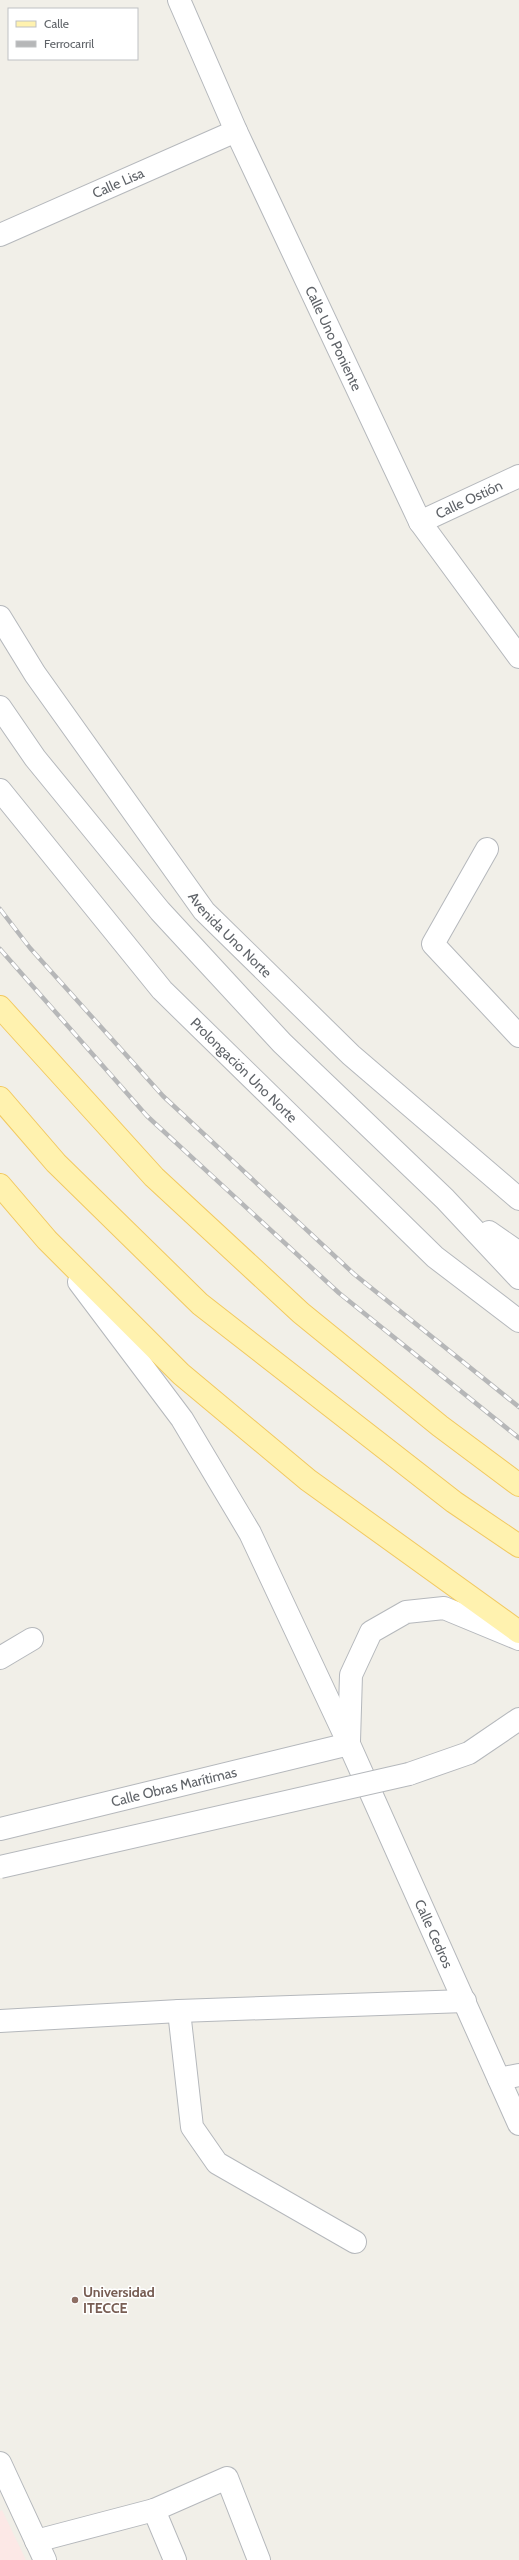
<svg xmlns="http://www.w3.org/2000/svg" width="519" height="2560" viewBox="0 0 519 2560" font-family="Cabin,sans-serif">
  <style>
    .medical { fill: #fce8e6 }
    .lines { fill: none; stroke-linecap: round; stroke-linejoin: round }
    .minor-casing { stroke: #b5b8bc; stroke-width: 24 }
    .major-casing { stroke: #f2c960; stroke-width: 24 }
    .minor { stroke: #fff; stroke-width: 22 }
    .major { stroke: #fff2af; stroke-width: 22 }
    .rail-casing { stroke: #b6b7b8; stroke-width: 4.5 }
    .rail { stroke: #fff; stroke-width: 3; stroke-dasharray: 9; stroke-linecap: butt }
    .minor-bridge-casing { stroke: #b5b8bc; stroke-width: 24; stroke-linecap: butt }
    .minor-bridge { stroke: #fff; stroke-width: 22 }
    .education-dot { fill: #8d6e63; stroke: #fff; stroke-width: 1.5 }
    .labels { text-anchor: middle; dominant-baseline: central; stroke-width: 3; stroke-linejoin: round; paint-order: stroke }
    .street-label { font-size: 14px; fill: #5f6368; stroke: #fff }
    .education-label { font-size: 14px; font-weight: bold; fill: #785e54; stroke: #fff; text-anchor: start }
  </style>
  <rect width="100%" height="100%" fill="#f1efe8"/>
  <!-- medical -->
  <path class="medical" d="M2,2510L26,2560H0V2511Z"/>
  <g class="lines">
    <defs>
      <g id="minor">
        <path id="s1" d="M179,0L236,131L420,522L519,657"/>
        <path id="s2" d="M0,235L236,131"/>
        <path id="s3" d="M420,522L519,476"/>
        <path id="s4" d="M0,617L35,674L204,911L351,1055L519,1199"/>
        <path d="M0,707L35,758L160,911L282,1043L445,1199L519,1278"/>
        <path id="s5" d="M0,790L162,990L435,1257L519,1321"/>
        <path d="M487,849L433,944L519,1036"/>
        <path d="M489,1232L519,1253"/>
        <path id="s6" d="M79,1282L182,1419L250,1533L349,1744L519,2124"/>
        <path d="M0,1658L32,1639"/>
        <path d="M349,1741L351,1675L371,1632L406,1612L444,1608L519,1639"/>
        <path d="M409,1774L469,1753L519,1719"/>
        <path id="s7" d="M0,1829L349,1744"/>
        <path d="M179,2011L192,2127L217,2163L355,2242"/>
        <path d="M0,2021L179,2011L465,2001"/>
        <path d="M499,2079L519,2075"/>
        <path d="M0,2463L45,2560"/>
        <path d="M154,2510L175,2560"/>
        <path d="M36,2541L154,2510L227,2478L259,2560"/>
      </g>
      <path id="major" d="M0,1007L154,1177L301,1313L440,1426L519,1485
        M0,1098L56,1163L200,1304L454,1502L519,1546
        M0,1185L47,1240L181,1374L308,1480L519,1632"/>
    </defs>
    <!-- minor casing -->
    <use href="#minor" class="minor-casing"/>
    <!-- major casing -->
    <use href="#major" class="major-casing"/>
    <!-- minor -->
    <use href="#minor" class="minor"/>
    <!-- major -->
    <use href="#major" class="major"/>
    <defs>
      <path id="rail" d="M0,909L30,948L163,1096L354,1274L519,1407
        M0,949L147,1116L339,1293L519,1438"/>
    </defs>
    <!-- rail casing -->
    <use href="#rail" class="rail-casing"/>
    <!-- rail -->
    <use href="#rail" class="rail"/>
    <defs>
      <path id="minor-bridge" d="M0,1867L409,1774"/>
    </defs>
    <!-- minor-bridge casing -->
    <use href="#minor-bridge" class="minor-bridge-casing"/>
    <!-- minor-bridge -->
    <use href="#minor-bridge" class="minor-bridge"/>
  </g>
  <!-- markers -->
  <circle class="education-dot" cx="75" cy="2300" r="4"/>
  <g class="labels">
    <!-- street labels -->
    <g class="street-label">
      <text stroke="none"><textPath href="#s2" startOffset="129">Calle Lisa</textPath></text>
      <text stroke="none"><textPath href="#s1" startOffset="372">Calle Uno Poniente</textPath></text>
      <text stroke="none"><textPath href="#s3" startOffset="54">Calle Ostión</textPath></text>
      <text stroke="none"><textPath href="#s4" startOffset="393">Avenida Uno Norte</textPath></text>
      <text stroke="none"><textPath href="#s5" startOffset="372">Prolongación Uno Norte</textPath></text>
      <text stroke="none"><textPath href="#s7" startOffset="179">Calle Obras Marítimas</textPath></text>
      <text stroke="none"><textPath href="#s6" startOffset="745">Calle Cedros</textPath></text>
    </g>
    <!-- education labels -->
    <g class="education-label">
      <text x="83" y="2292">Universidad<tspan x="83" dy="16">ITECCE</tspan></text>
    </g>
  </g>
  <!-- legend -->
  <rect x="8" y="8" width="130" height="52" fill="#ffffff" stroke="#bfc1c3"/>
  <rect x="16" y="21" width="20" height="6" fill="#fff2af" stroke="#bfc1c3"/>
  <text x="44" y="28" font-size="12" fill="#5f6368">Calle</text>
  <rect x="16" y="41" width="20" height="6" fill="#b6b7b8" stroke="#bfc1c3"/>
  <text x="44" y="48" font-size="12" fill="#5f6368">Ferrocarril</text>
</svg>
